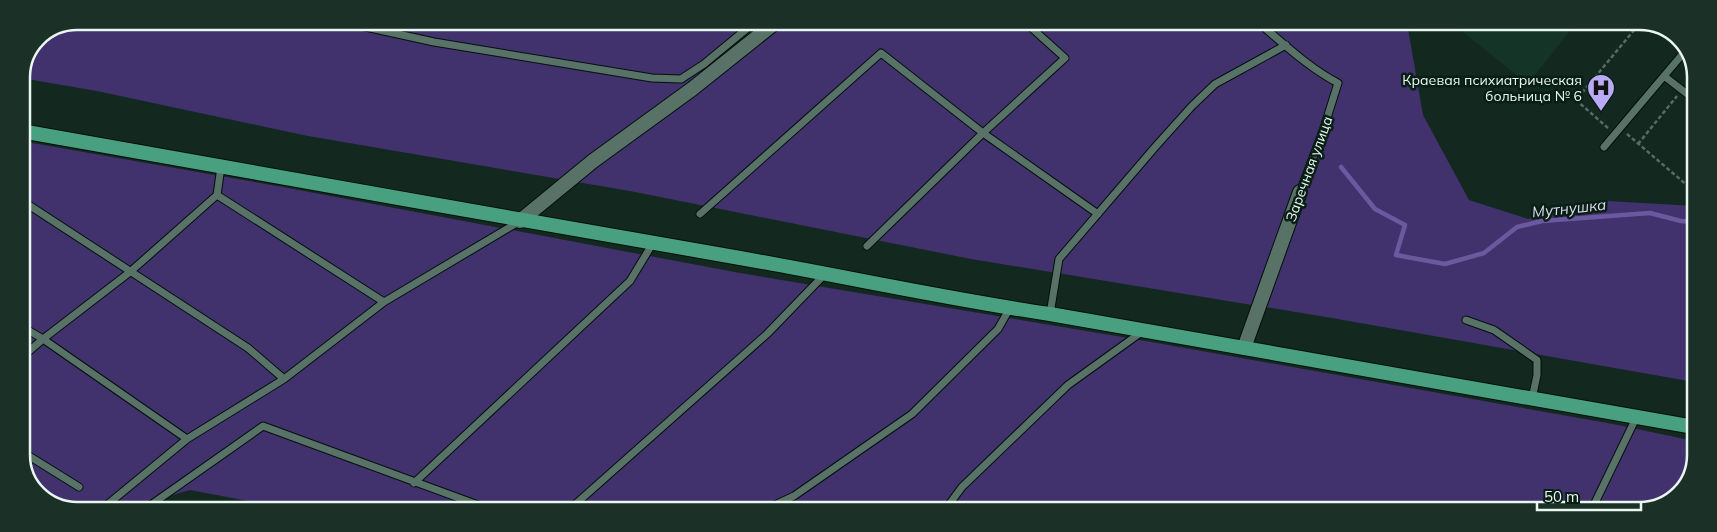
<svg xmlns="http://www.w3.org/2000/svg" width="1717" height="532" viewBox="0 0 1717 532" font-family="Mulish,sans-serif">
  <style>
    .built { fill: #153428 }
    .green { fill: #41316d }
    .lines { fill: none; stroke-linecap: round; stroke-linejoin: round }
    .stream { stroke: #6a599f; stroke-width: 4.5 }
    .service-casing { stroke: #001109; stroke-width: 9 }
    .minor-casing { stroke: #001109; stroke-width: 16 }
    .primary-casing { stroke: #001109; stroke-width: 16 }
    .path { stroke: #586b63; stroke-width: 2.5; stroke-dasharray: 4 2.5; stroke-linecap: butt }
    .service { stroke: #597267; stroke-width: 7 }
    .minor { stroke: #597267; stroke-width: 14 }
    .primary { stroke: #49a080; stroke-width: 14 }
    .labels { text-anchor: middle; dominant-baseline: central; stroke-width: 5; stroke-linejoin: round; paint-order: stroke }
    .poi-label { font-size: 14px; fill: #e9f7f0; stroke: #091f16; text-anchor: end }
    .street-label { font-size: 14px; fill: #e9f7f0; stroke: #091f16 }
    .water-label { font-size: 15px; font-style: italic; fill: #dedbef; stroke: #091f16 }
    .rim { fill: none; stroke: #e9f7f0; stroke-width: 2.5 }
  </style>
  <rect width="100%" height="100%" fill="#132920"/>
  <!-- built -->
  <path class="built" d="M1452,23H1576L1528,84Z"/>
  <!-- green -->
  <path class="green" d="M77,21L1407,23L1423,115L1469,200L1528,219L1608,201L1695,206L1694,382L1332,318L971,259L630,191L308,136L97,91L21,78L38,37Z
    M21,141L283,187L740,273L1140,340L1613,424L1694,441V470L1674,499L1640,511L290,509L190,490L124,509H62L35,491L21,459Z"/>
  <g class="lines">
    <!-- stream -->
    <path class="stream" d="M1341,167L1375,209L1405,225L1396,255L1445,264L1484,253L1517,227L1542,221L1650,213L1681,221L1695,222"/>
    <defs>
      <path id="service" d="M343,22L434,42L652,78L681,79L704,64L755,22
        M1259,23C1284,44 1309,68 1338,83L1323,131L1300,192
        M1664,76L1695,100
        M1604,147L1686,50
        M217,195L384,302
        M21,200L248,348L284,379
        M700,214L881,53L983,133L1098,214
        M867,246L983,133L1065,58L1025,22
        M1050,314L1059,259L1156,146L1192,106L1215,84L1286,45
        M1466,320L1494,330L1537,360V375L1532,399
        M21,326L43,339L187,439
        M21,358L43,339L130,272L217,195L221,167
        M21,451L79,487
        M414,483L630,281L653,243
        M102,509L187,439L284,379L384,302L520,221
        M145,509L263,426L489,509
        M570,509L767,334L825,274
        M764,510L794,496L912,414L998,329L1010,308
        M945,510L962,487L1068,385L1143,331
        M1591,511L1636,418"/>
      <path id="minor" d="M520,221L593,161L692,89L776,22
        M1244,348L1300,192"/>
      <path id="primary" d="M21,131C261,174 500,216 740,258C843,276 946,299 1050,314L1694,427"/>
    </defs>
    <!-- service casing -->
    <use href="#service" class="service-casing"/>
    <!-- minor casing -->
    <use href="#minor" class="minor-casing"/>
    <!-- primary casing -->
    <use href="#primary" class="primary-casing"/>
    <!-- path -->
    <path class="path" d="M1608,128L1576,100L1640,23
      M1627,134L1688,186L1695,188
      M1638,144L1677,96"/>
    <!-- service -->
    <use href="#service" class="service"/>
    <!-- minor -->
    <use href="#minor" class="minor"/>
    <!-- primary -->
    <use href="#primary" class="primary"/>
  </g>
  <!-- icons -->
  <defs>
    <symbol id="hospital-pin" viewBox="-11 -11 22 30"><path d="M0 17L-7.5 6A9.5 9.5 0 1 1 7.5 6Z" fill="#baaaf6" stroke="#091f16"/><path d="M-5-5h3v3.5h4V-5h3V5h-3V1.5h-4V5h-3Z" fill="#111"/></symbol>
  </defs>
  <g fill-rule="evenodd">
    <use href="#hospital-pin" x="1585" y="72" width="32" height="43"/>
  </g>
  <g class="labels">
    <!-- poi labels -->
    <g class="poi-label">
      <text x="1582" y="80">Краевая психиатрическая<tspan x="1582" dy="16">больница № 6</tspan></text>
    </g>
    <!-- street labels -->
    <g class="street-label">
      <text transform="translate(1309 169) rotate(-70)">Заречная улица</text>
    </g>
    <!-- water labels -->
    <g class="water-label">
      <text transform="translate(1569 208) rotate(-6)">Мутнушка</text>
    </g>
  </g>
  <!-- crop -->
  <path d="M0 0H1717V532H0ZM77 30H1640A47 47 0 0 1 1687 77V455A47 47 0 0 1 1640 502H77A47 47 0 0 1 30 455V77A47 47 0 0 1 77 30Z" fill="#1b3027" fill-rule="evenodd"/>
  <path class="rim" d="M77 30H1640A47 47 0 0 1 1687 77V455A47 47 0 0 1 1640 502H77A47 47 0 0 1 30 455V77A47 47 0 0 1 77 30Z"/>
  <!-- scale -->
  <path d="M1537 502v8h104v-8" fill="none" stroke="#e9f7f0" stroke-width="2.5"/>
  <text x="1544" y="502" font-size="15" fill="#e9f7f0" stroke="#091f16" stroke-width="4" paint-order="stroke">50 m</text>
</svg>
